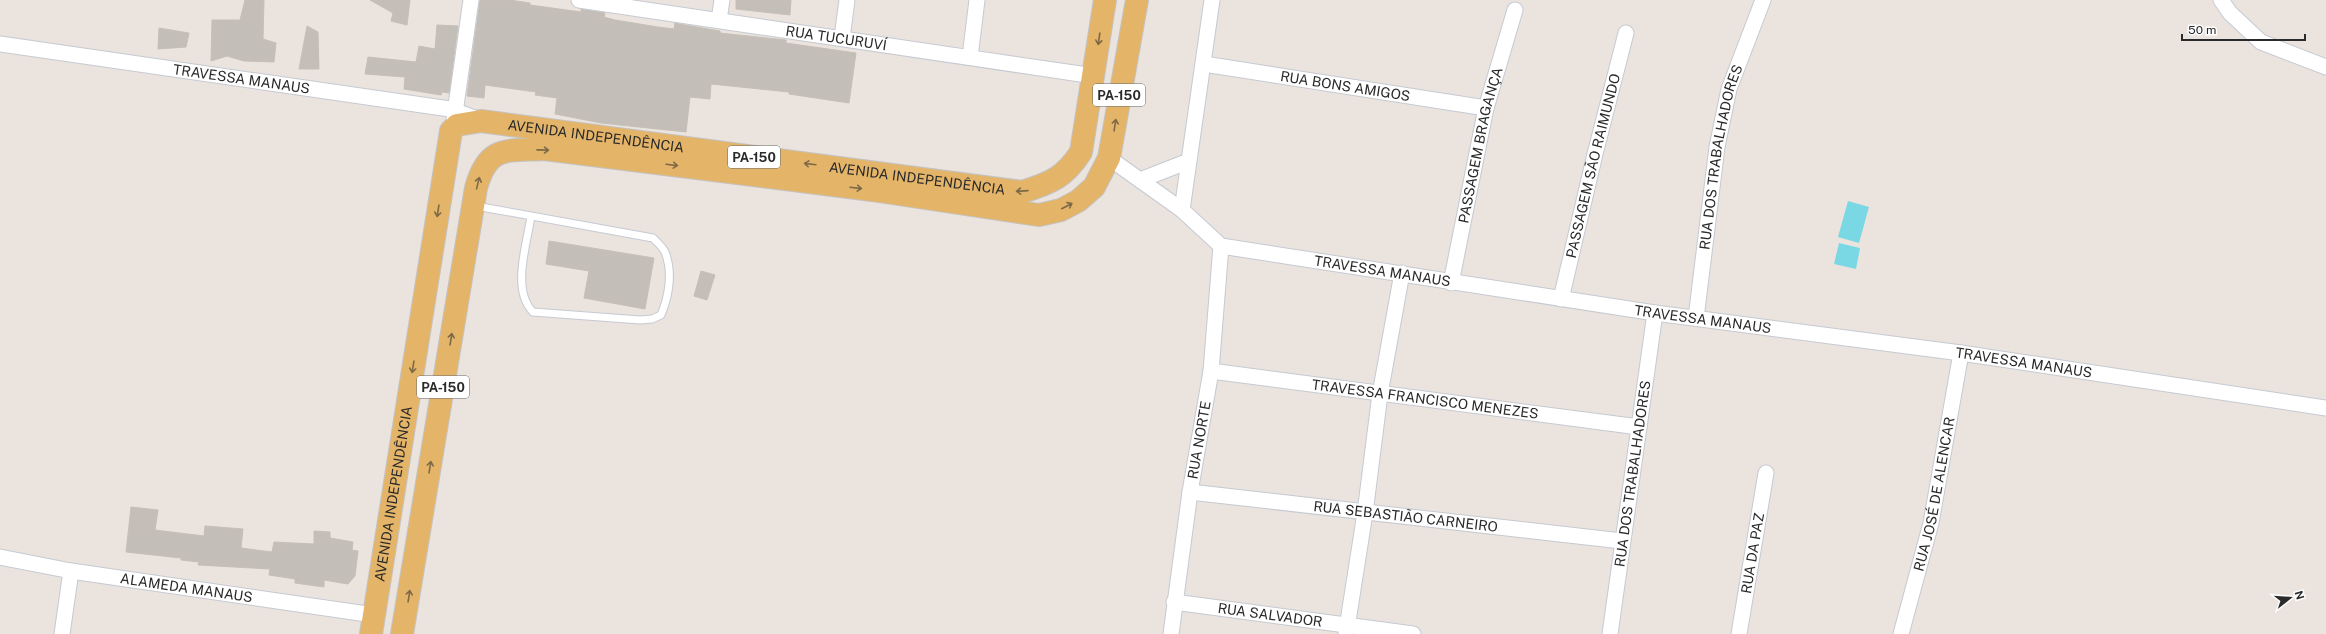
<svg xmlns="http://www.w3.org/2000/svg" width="2326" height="634" viewBox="0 0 2326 634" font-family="'Public Sans',sans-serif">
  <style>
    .water { fill: #7ad8e4 }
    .building { fill: #c4beb9; stroke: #c6bfb7 }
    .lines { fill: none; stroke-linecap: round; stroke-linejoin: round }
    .service-casing { stroke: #c5cad3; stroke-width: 9 }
    .minor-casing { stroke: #c5cad3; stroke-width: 17 }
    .primary-casing { stroke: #c3c3c3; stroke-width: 24 }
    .service { stroke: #fff; stroke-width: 7 }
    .minor { stroke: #fff; stroke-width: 15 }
    .primary { stroke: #e4b569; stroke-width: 22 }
    .oneway { stroke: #7e6946 }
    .labels { text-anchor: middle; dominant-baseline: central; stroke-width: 3; stroke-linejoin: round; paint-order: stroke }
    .shield { fill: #fff; stroke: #6a6a6a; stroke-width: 1 }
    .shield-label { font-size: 13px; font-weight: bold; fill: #2a2a2a }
    .street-label { font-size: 14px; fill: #2a2a2a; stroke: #fff }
  </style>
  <rect width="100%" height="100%" fill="#ebe3de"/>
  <!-- water -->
  <path class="water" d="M1848,201L1869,207L1859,243L1838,237Z
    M1839,243L1860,248L1856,269L1834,264Z"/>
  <!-- building -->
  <path class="building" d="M245,0H264L263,39L276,43L274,62L244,61L227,56L211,61L212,20H240Z
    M370,0H410L407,25L391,21L393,13Z
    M480,0H510L530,3V5L581,12V9L605,13L604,17L615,20L658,27L674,29L675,23L679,24L720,31V33L786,40V43L856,53L849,103L789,94V92L711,84L710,99L690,97L686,132L601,123L555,114L557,98L535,95L536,92L485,85L484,98L467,96Z
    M736,0H791L790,15L736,9Z
    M437,25L458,26L449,93L442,92L441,95L404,89L405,77L365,74L368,57L416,62L419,46L435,49Z
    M307,26L318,32L319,69H299Z
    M159,28L189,33L186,47L158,49Z
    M549,241L654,258L645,309L584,298L589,271L546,264Z
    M701,271L715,275L707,300L694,296Z
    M131,507L158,510L155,530L204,536L205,526L243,529L241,548L272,552L274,542L314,544V531L330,532V538L353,542L352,550L358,551L355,576L348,584L324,580V587L295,583V579L269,575L270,569L198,565L199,562L181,560V558L126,552Z"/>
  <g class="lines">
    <defs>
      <path id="service" d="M476,206L653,238C657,242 663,247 665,252C673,272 669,296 661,315L652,319L640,320L533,312C511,290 527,244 531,216"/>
      <g id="minor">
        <path id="s1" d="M579,0L1094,76"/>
        <path d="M2221,0L2230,13L2261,42L2326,67"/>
        <path d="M719,20L722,0"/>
        <path d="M842,38L847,0"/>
        <path id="s2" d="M0,44L450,109L480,120"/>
        <path d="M970,57L977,0"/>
        <path id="s3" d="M1204,64L1486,108"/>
        <path d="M454,120L471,0"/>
        <path id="s4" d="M1109,158L1182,210L1221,246L1655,313L1961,353L2326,408"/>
        <path d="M1140,180L1189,161"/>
        <path d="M1182,210L1212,0"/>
        <path id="s5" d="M1451,283L1486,108L1515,10"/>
        <path id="s6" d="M1561,299L1595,154L1626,33"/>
        <path id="s7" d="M1696,318L1717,147L1729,89L1763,0"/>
        <path id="s8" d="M1211,371L1639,427"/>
        <path id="s9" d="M1190,492L1622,541"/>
        <path id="s10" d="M0,557L71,571L374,615"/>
        <path id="s11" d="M1174,602L1413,634"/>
        <path d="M62,634L71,571"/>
        <path id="s12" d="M1171,634L1190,492L1211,371L1221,246"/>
        <path d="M1346,634L1365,513L1380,394L1402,273"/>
        <path id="s13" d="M1610,634L1655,313"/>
        <path id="s14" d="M1739,634L1766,473"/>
        <path id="s15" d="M1901,634L1931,523L1961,353"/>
      </g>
      <g id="primary">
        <path id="s16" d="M371,634L451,131L457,125L481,121L1022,192C1051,183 1065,177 1081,152L1105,0"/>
        <path d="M402,634L476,188C488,145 506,151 544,149L872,190L1039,215L1061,210L1078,201L1094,187L1109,158L1137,0"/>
      </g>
    </defs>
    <!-- service casing -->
    <use href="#service" class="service-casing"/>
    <!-- minor casing -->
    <use href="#minor" class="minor-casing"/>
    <!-- primary casing -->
    <use href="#primary" class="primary-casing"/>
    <!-- service -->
    <use href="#service" class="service"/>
    <!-- minor -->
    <use href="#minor" class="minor"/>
    <!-- primary -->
    <use href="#primary" class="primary"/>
  </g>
  <!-- one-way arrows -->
  <defs><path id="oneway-shaft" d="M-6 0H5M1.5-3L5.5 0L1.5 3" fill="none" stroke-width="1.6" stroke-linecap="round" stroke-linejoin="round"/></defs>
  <g class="oneway">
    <use href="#oneway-shaft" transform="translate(1099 39) rotate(98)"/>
    <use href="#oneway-shaft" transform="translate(1115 125) rotate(-81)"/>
    <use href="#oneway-shaft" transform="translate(543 150) rotate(1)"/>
    <use href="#oneway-shaft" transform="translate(810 164) rotate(-173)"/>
    <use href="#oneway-shaft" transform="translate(672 165) rotate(7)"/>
    <use href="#oneway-shaft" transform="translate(478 183) rotate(-76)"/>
    <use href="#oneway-shaft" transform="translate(856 188) rotate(7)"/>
    <use href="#oneway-shaft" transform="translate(1022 191) rotate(176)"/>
    <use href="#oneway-shaft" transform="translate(1067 206) rotate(-27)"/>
    <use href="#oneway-shaft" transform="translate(438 211) rotate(99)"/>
    <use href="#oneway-shaft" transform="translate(451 339) rotate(-81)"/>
    <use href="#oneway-shaft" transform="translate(413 367) rotate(99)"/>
    <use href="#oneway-shaft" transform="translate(430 467) rotate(-81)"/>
    <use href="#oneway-shaft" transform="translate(409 596) rotate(-81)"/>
  </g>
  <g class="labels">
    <!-- shield labels -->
    <g class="shield">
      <rect x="1093" y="84" width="52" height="22" rx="3"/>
      <rect x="728" y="146" width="52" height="22" rx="3"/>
      <rect x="417" y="376" width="52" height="22" rx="3"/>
    </g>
    <g class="shield-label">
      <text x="1119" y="95">PA-150</text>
      <text x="754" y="157">PA-150</text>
      <text x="443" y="387">PA-150</text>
    </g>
    <!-- street labels -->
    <g class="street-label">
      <text stroke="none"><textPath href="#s1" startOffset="260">RUA TUCURUVÍ</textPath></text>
      <text stroke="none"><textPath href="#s2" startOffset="244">TRAVESSA MANAUS</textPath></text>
      <text stroke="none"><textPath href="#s3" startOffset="143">RUA BONS AMIGOS</textPath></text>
      <text stroke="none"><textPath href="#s16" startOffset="658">AVENIDA INDEPENDÊNCIA</textPath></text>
      <text stroke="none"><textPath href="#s5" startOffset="141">PASSAGEM BRAGANÇA</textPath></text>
      <text stroke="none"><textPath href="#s7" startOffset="163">RUA DOS TRABALHADORES</textPath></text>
      <text stroke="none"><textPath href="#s6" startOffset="137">PASSAGEM SÃO RAIMUNDO</textPath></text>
      <text stroke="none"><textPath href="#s16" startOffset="982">AVENIDA INDEPENDÊNCIA</textPath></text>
      <text stroke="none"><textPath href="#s4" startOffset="306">TRAVESSA MANAUS</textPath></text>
      <text stroke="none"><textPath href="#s4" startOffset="630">TRAVESSA MANAUS</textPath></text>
      <text stroke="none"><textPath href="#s4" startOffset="954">TRAVESSA MANAUS</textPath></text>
      <text stroke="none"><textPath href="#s8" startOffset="216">TRAVESSA FRANCISCO MENEZES</textPath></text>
      <text stroke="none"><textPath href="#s12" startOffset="196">RUA NORTE</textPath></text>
      <text stroke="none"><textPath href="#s13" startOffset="162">RUA DOS TRABALHADORES</textPath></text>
      <text stroke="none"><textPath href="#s16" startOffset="142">AVENIDA INDEPENDÊNCIA</textPath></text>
      <text stroke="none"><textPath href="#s15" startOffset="144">RUA JOSÉ DE ALENCAR</textPath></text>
      <text stroke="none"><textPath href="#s9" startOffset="217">RUA SEBASTIÃO CARNEIRO</textPath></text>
      <text stroke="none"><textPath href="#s14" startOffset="82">RUA DA PAZ</textPath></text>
      <text stroke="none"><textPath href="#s10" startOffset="189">ALAMEDA MANAUS</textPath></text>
      <text stroke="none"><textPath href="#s11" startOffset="97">RUA SALVADOR</textPath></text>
    </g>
  </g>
  <!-- north arrow -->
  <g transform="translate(2290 598) rotate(73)" stroke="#ffffff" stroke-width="3" paint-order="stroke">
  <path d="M0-3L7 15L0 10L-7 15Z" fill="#2a2a2a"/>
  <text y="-6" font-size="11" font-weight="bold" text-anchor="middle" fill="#2a2a2a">N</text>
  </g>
  <!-- scale -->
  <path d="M2182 34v6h123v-6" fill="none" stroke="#2a2a2a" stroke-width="2"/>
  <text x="2188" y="34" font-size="12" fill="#2a2a2a" stroke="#ffffff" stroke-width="3" paint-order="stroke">50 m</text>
</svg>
